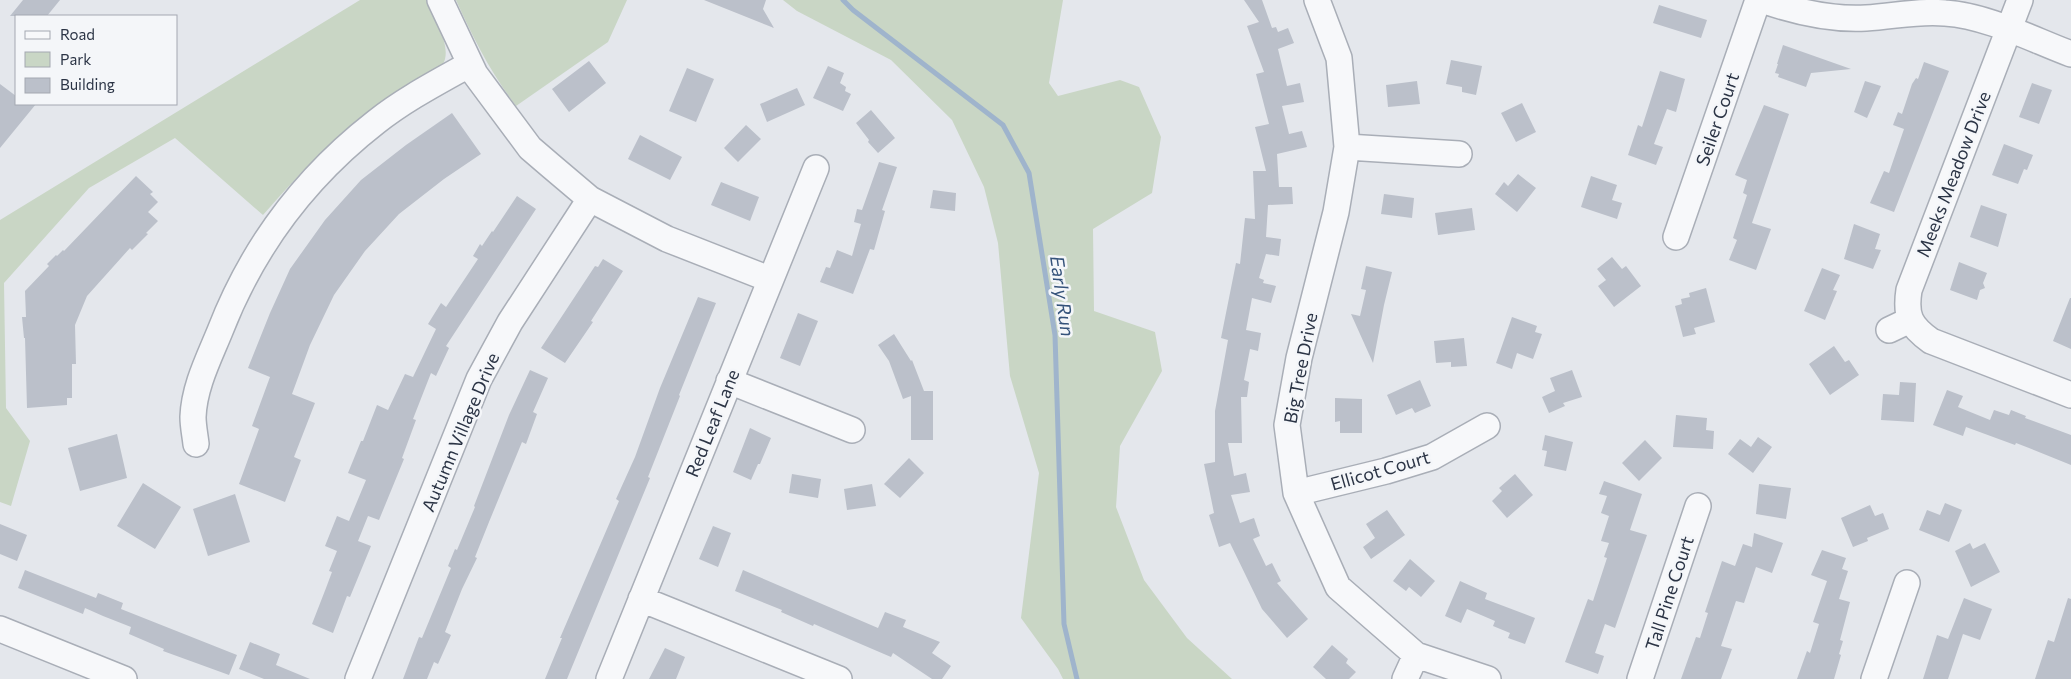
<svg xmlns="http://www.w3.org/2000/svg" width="2071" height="679" viewBox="0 0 2071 679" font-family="Commissioner,sans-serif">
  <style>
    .green { fill: #c9d6c5 }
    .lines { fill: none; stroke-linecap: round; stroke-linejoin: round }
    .stream { stroke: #9fb4cc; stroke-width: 5 }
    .building { fill: #bbc0ca }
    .minor-casing { stroke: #a9aeb7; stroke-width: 28 }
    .minor { stroke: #f7f8fa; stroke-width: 25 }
    .labels { text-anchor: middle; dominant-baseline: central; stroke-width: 5; stroke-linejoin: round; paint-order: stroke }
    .street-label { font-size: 18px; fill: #2b3445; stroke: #f4f6f9 }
    .water-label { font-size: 19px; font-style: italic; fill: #34527a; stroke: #f4f6f9 }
  </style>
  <rect width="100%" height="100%" fill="#e4e7ec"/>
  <!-- green -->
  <path class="green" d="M360,0H426C433,16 453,47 443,64C434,79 413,84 398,92C344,124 304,169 263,215L175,138L89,188L4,283L6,408L30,441L11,506L0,502V220Z
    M456,0H627L608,42L516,106C491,73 473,38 456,0Z
    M783,0H1063L1049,83L1058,96L1120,80L1139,87L1161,137L1152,193L1093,229L1094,311L1155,332L1162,371L1120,446L1116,507L1144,580L1187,638L1232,679H1063L1058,669L1021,618L1039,473L1010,376L998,243L984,187L952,120L891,60L797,11Z"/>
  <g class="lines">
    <!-- stream -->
    <path class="stream" d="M843,0L853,10L1003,125L1029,173L1055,335L1064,624L1077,679"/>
  </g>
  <!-- building -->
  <path class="building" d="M23,0H60L47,16H10Z
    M704,0H766L763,9L774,28Z
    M1244,0H1262L1272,28L1276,27L1278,32L1288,28L1294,43L1278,49L1287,86L1300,83L1304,102L1282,106L1289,134L1302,131L1307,147L1277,154L1279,187H1292L1293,204L1268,205L1266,237L1281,239L1279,256L1266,254L1259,278L1264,280L1263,283L1276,286L1271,303L1252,298L1246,330L1261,333L1258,351L1250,349L1244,380L1249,382L1247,397H1241L1242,443H1228L1234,476L1246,473L1250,492L1231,495L1240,523L1254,518L1260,536L1253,539L1266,566L1272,563L1281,581L1277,583L1308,619L1287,638L1262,609L1230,543L1219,547L1209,515L1214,513L1204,464L1215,462V411L1228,340L1221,338L1236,263L1240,264L1245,218L1255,219L1253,171H1266L1255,127L1269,124L1256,74L1264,72L1247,26L1259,22Z
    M1659,5L1707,20L1701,38L1653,23Z
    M1783,45L1851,69L1811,73L1806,87L1778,77L1779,74L1775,73L1778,64H1777Z
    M1451,60L1482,66L1476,95L1462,92V87L1446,84Z
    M589,61L606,83L569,112L552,89Z
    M1924,62L1949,71L1894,212L1870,203L1884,171L1889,173L1904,129L1893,125L1898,112L1902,114L1912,84L1916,78L1918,79Z
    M828,66L844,73L840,83L846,87L845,91L851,94L843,111L813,98Z
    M687,68L714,79L696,122L669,111Z
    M1660,71L1685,79L1676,112L1667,109L1654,144L1663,147L1656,165L1628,155L1638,125L1642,127Z
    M1417,81L1420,104L1388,107L1386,85Z
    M1865,81L1881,86L1867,118L1854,112Z
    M2032,83L2052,90L2039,124L2019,117Z
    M0,84L16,96V104H36L0,148Z
    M797,88L805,105L767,122L760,104Z
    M1522,103L1536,132L1516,142L1501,113Z
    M1764,105L1789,114L1752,223L1771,229L1756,270L1729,260L1737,240L1733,238L1747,195L1743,193L1747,180L1735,175Z
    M871,110L895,138L878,153L868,142L869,140L856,123Z
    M452,113L481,154L444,179L399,214L365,251L334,295L310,345L292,394L315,403L294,457L301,460L285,502L239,484L259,429L252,426L270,377L248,368L270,313L290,269L325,220L361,180L406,145Z
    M746,125L761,139L738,162L724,148Z
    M640,135L682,157L670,180L628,159Z
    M2004,144L2033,155L2027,170L2024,169L2018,184L1992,175Z
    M879,162L897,167L882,210L885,211L874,250L870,249L853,294L820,282L826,267L830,268L837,250L852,256L861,224L854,222L857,209L862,210Z
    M1518,174L1536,188L1517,212L1495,194L1504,182L1508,186Z
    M136,176L153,192L150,194L158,202L148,212L158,221L146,233L148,234L132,250L130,248L87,296L75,325L76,364H72V398H67V405L27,408L25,338H24L22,317H26L25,291L49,266L47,264L56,255L57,256L63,250L64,251Z
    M1591,176L1617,185L1612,200L1622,203L1617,219L1581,207Z
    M721,182L759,197L750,221L711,205Z
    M933,190L956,193L955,211L930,208Z
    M1384,194L1414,198L1412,218L1381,214Z
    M517,196L536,209L446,346L449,348L436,376L431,373L413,419L416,420L402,458L404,459L379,520L368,516L358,541L371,546L350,597L347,596L333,633L312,624L326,588L332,572L329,571L337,551L325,546L337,516L349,521L366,480L348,473L361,441H363L377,405L388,410L405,374L413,377L436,329L428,324L441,303L446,307L478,259L473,256L480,244L482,246L492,231L493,232Z
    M1981,205L2007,214L1998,247L1970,237Z
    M1472,208L1475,230L1438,235L1435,213Z
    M1854,224L1880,234L1875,249L1881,250L1873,269L1844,259Z
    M1612,257L1622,269L1626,266L1641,286L1614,307L1598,286L1606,280L1597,269Z
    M603,259L623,271L591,321L593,322L565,363L541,348L595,266L598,267Z
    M1959,262L1987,273L1983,283L1985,288L1980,290L1977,300L1950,290Z
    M1366,266L1392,272L1384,305L1373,363L1351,314L1360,316L1366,290L1361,289Z
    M1822,268L1840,275L1833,290L1837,291L1825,320L1804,311Z
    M1706,288L1715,322L1694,328L1696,334L1683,337L1675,306L1682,304L1681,299L1690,297L1689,293Z
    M698,297L716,303L679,395L680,396L648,477L650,478L567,679H545L562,638H560L619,501L616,499L635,457L660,388Z
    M2070,298H2071V349L2053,341Z
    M798,313L818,321L800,366L780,358Z
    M1512,317L1537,326L1535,332L1542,334L1533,359L1517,353L1512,369L1496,363Z
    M894,334L911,361L912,360L924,391H933V440H911V396L903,399L889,361L878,345Z
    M1464,338L1467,366L1451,367V362L1436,363L1434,341Z
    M1834,346L1845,362L1849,360L1859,375L1830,395L1809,364Z
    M530,370L548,378L533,412L537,414L526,444L522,442L489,522L475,557L477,558L462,589L445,632L451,635L438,664L434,662L427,679H403L419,637L422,638L451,568L448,566L455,549L457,550L475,507L474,506L509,415Z
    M1572,370L1582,397L1563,403L1565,406L1549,413L1542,397L1555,391L1550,378Z
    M1420,380L1431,406L1415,413L1412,408L1396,415L1387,395Z
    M1900,382L1916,383L1914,422L1881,420L1883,394L1899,395Z
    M1947,390L1963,396L1958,407L1990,420L1994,410L2009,415L2011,410L2026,416L2025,418L2071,435V465L2029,448L2016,443L2015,445L1966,427L1963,436L1933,425Z
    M1335,398L1362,399V433H1340V421L1335,422Z
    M1676,415L1707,418L1706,430L1714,431L1713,449L1673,447Z
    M750,428L771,438L760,464H758L751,480L733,472Z
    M117,434L127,478L80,491L68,448Z
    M1545,435L1573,442L1566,471L1544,466L1547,451L1542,450Z
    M1758,437L1772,447L1753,473L1728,454L1740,439L1751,447Z
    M1645,440L1662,458L1639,481L1622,463Z
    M909,458L924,473L900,498L884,484Z
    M792,474L821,479L818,498L789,493Z
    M1515,474L1533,495L1507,518L1492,501L1502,491L1499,488Z
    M1604,481L1642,494L1630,530L1647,535L1615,628L1605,624L1595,653L1604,656L1598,674L1565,662L1588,599L1593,601L1607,558L1604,557L1609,543L1601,541L1609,516L1601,513L1607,496L1599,494Z
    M143,483L181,507L155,549L117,526Z
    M872,484L876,506L847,510L844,489Z
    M1759,484L1791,488L1786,519L1756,514Z
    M235,494L250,542L208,556L193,509Z
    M1945,503L1962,510L1949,542L1919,530L1927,510L1940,515Z
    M1870,505L1875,516L1883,513L1889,529L1867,538L1868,541L1853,547L1841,518Z
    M1387,510L1405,535L1371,559L1363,547L1375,538L1366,524Z
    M0,524L27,535L17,561L0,554Z
    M713,526L731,533L718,567L699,559Z
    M1754,533L1783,543L1772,573L1756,567L1744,603L1736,601L1721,646L1732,649L1721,679H1681L1696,637L1700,638L1708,613L1705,612L1722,561L1735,566L1743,544L1752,547Z
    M1970,543L1973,549L1985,543L2000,572L1971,587L1955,551Z
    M1822,550L1846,558L1842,569L1848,571L1839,599L1850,602L1840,640L1843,641L1839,654L1841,655L1834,679H1797L1807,651L1810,653L1819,624L1813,622L1827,581L1811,575Z
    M1410,559L1435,581L1421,597L1409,587L1406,591L1393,581Z
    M25,570L96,598L98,593L123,603L121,609L237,655L229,675L163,651L164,649L129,634L131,627L103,616L85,608L83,614L18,588Z
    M743,570L878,628L885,612L906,620L903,627L940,642L932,653L951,666L942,679H932L893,653L891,657L814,624L813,626L781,612L782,610L735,591Z
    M1460,581L1487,593L1485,599L1535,618L1525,644L1508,638L1510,633L1493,626L1495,621L1467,609L1461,623L1445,616Z
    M1964,598L1992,609L1980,640L1963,634L1948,679H1923L1937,635L1948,639Z
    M2068,598L2071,599V679H2035L2048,640L2054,642Z
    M250,642L280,654L276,665L310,679H264L239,669Z
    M1332,645L1348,659L1346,663L1356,672L1349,679H1326L1313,667Z
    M665,648L685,657L676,679H649Z"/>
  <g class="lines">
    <defs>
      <path id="minor" d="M440,0L475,74L530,148L551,166L590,199L667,239L769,279
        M1317,0L1339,58L1347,147L1336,212L1299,358L1287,425L1296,493L1338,587L1416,655L1488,679
        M1762,0C1796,12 1830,20 1866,18C1892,17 1918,10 1945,13C1988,16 2031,39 2071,54
        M2020,0L1909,290C1905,316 1910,326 1931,341L2071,395
        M1347,147L1459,154
        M1676,237L1758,0
        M1889,330L1910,320
        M729,381L852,430
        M196,444C195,435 193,426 193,417C194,387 209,358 220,331C253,246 304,178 376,122C405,99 438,82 470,64
        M1296,493L1386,471L1432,457L1487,426
        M641,599L839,679
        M0,629L124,679
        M358,679L479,379L510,322L590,199
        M609,679L816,168
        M1405,679L1416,655
        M1640,679L1698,506
        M1874,679L1907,583"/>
    </defs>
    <!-- minor casing -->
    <use href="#minor" class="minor-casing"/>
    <!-- minor -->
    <use href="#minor" class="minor"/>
  </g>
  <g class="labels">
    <!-- street labels -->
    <g class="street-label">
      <text transform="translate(1717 119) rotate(-71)">Seiler Court</text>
      <text transform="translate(1953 174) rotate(-69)">Meeks Meadow Drive</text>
      <text transform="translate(1300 368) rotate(-79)">Big Tree Drive</text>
      <text transform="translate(712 423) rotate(-68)">Red Leaf Lane</text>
      <text transform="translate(460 432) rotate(-67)">Autumn Village Drive</text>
      <text transform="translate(1380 470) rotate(-16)">Ellicot Court</text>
      <text transform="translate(1669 593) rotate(-72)">Tall Pine Court</text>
    </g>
    <!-- water labels -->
    <g class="water-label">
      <text transform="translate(1063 296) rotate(82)">Early Run</text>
    </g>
  </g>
  <!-- legend -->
  <rect x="15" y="15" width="162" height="90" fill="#f4f6f9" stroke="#a4a8b1"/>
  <rect x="25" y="31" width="25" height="8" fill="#f7f8fa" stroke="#a4a8b1"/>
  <text x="60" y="40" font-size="15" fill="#2b3445">Road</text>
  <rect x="25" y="52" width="25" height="15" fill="#c9d6c5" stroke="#a4a8b1"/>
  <text x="60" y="65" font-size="15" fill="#2b3445">Park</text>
  <rect x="25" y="78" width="25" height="15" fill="#bbc0ca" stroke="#a4a8b1"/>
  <text x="60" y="90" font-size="15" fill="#2b3445">Building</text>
</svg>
